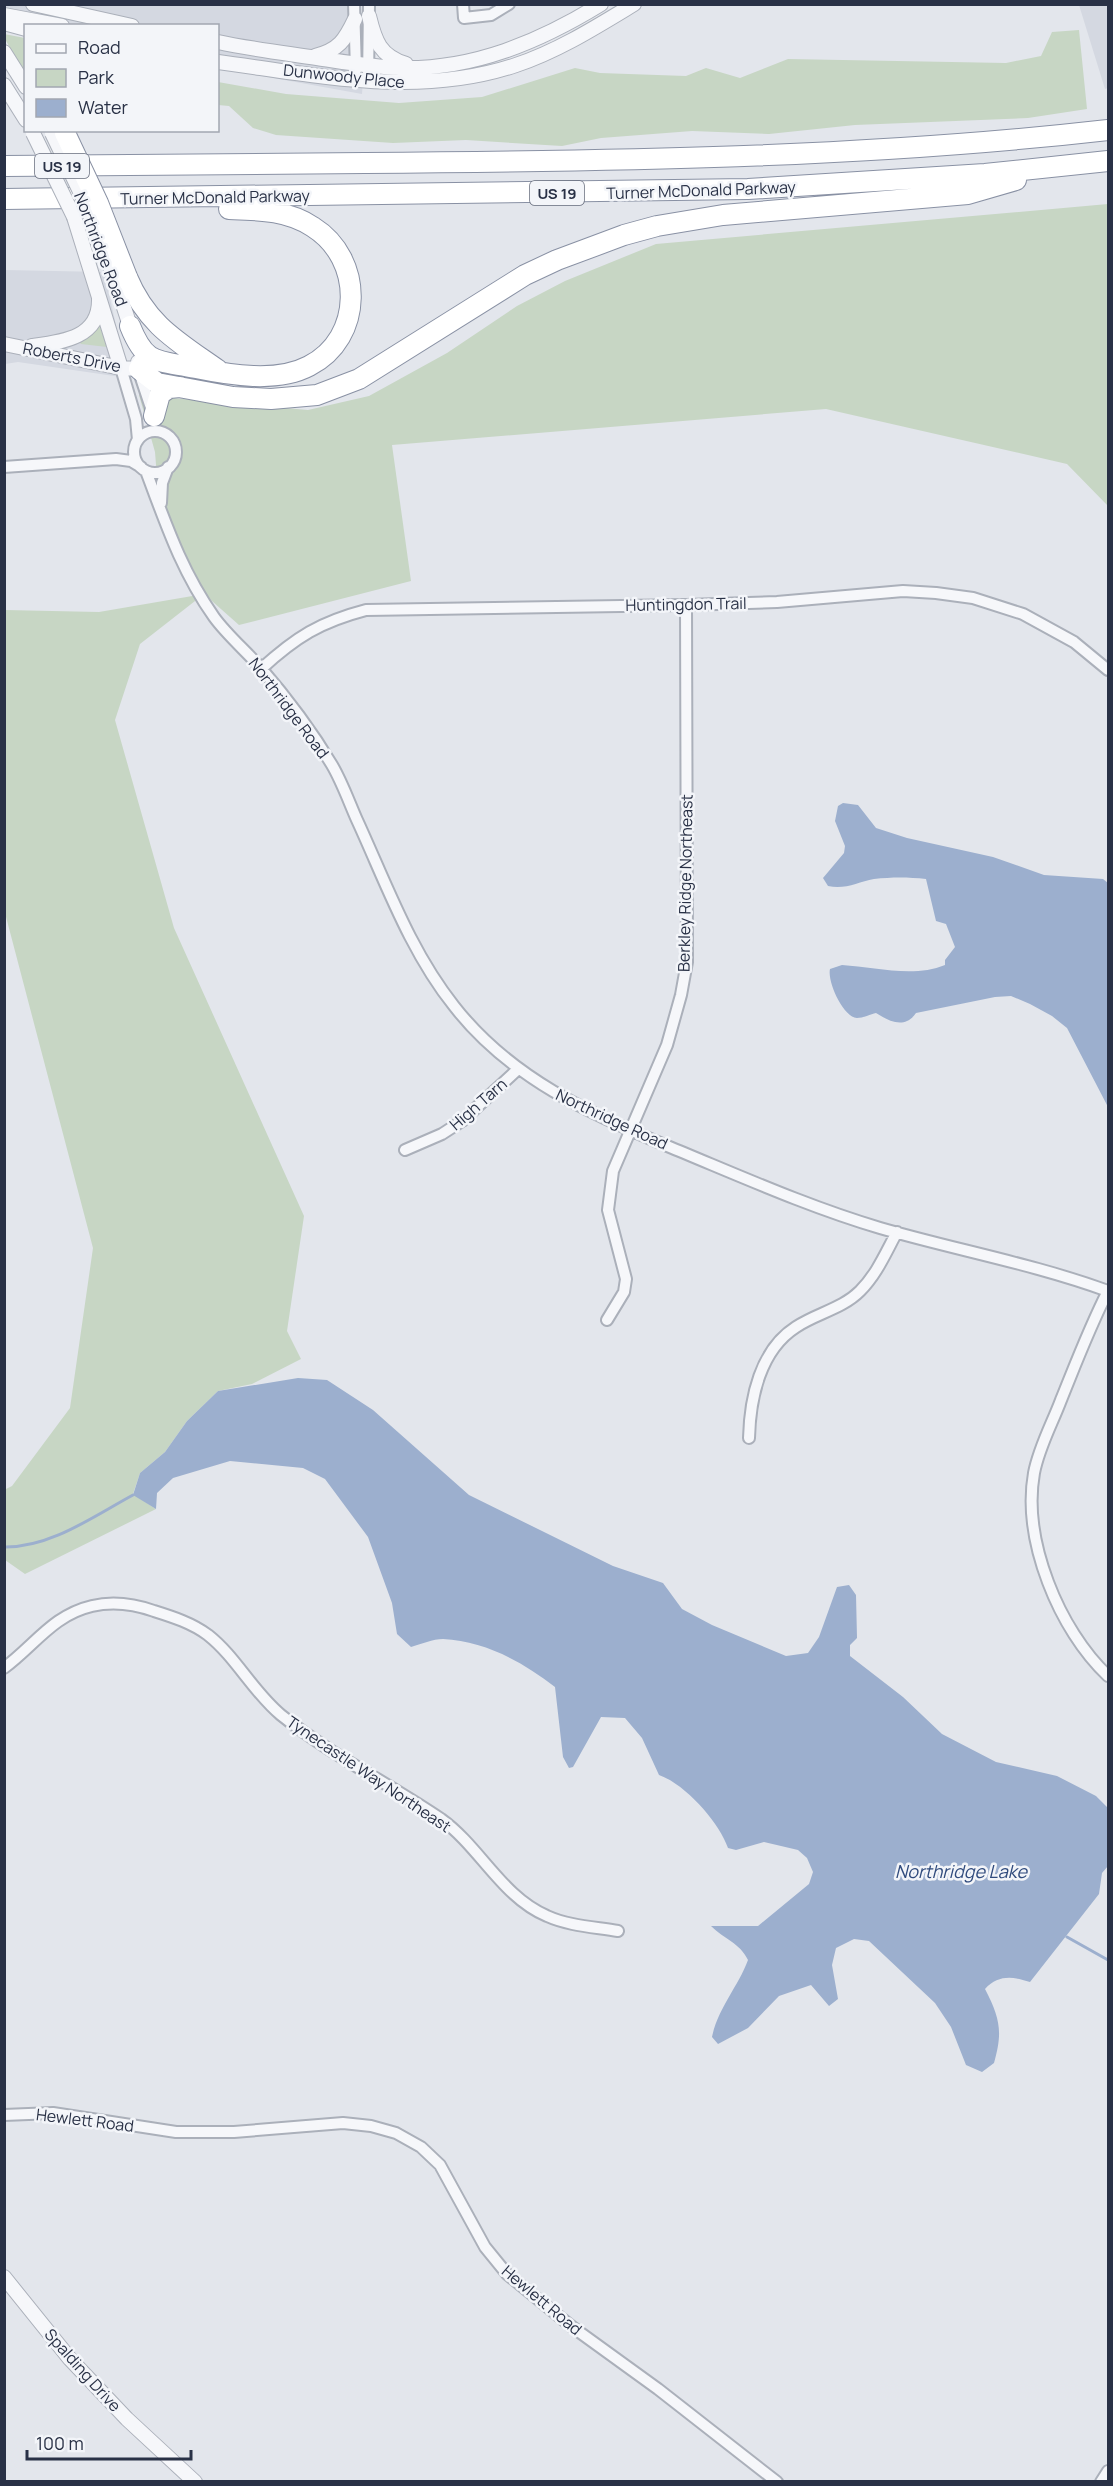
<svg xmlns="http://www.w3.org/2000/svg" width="1113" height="2486" viewBox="0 0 1113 2486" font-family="Manrope,sans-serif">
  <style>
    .built { fill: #d4d8e1 }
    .green { fill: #c7d6c4 }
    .water { fill: #9cafce }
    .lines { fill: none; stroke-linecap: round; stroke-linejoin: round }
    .stream { stroke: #9cafce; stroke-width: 3 }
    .minor-casing { stroke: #abb0ba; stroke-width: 14 }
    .tertiary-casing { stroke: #abb0ba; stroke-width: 16 }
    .motorway-casing { stroke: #8991a4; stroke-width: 22 }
    .minor { stroke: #f6f7fa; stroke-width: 10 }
    .tertiary { stroke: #f6f7fa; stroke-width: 14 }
    .motorway { stroke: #fff; stroke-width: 20 }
    .tertiary-bridge-casing { stroke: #abb0ba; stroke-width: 16; stroke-linecap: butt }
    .motorway-bridge-casing { stroke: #8991a4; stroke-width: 22; stroke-linecap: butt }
    .tertiary-bridge { stroke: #f6f7fa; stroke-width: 14 }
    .motorway-bridge { stroke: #fff; stroke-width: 20 }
    .labels { text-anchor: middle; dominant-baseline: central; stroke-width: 5; stroke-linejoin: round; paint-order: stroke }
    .shield { fill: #f3f5f9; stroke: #666c7c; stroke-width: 1.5 }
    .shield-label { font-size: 15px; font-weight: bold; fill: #293146 }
    .street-label { font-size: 16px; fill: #293146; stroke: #f3f5f9 }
    .water-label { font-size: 18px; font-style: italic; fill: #304b7d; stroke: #f3f5f9 }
  </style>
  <rect width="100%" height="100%" fill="#e3e6ec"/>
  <!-- built -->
  <path class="built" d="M4,5H360L364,67L362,94L218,68V26H26L25,35L5,31Z
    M1079,5H1108V88L1105,89Z
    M5,270L104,272L128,378L18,362L5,364Z"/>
  <!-- green -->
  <path class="green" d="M1079,30L1087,109L1028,118L855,125L769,134L692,131L601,138L562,146L466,140L393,143L276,135L253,128L229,106L218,105V82L286,94L399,103L482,97L575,68L600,73L686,76L706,68L740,78L788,59L1006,63L1041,56L1052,32Z
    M4,34L25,38V74L5,39Z
    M1108,204V506L1067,464L826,409L392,445L411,581L239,625L204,594L140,644L115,720L174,928L304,1216L287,1331L301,1359L252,1384L218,1391L187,1421L165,1452L140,1473L133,1494L156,1509L25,1574L5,1560L4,1490L12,1486L70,1408L93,1248L5,913V610L99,612L204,594L167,518L158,490L155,452L139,395L308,410L369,396L447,353L517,306L565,281L656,244Z
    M99,323L107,347L81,344L80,343Z"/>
  <!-- water -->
  <path class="water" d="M843,803L858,805L876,828L907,838L993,857L1044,875L1103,879L1108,883V1107L1067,1028L1052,1016L1030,1004L1011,996L995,997L916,1013C905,1029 890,1022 876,1013C871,1014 863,1018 857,1018C843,1017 827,981 830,969L842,965C874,967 914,978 945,965V960L955,947L946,924L936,921L926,879C908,877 892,877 874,879C858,882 845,890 828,886L823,878L844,853L845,846L835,821L838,806Z
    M298,1378L327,1380L373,1410L469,1495L613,1566L663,1583L682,1609L712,1625L786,1656L808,1653L819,1637L837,1587L849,1585L856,1595L857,1638L850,1645V1656L903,1697L942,1734L996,1762L1057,1776L1096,1796L1108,1808V1866L1102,1873L1099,1894L1030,1982C1012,1976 998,1975 985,1989C1000,2018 1003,2032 994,2063L982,2072L966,2065L951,2027L935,2003L869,1941L854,1939L836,1948L832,1965L838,1999L829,2006L811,1985L779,1996L748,2028L718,2044L712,2037C718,2008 738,1987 748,1960C740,1943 724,1939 711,1926H758L809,1884L813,1872L807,1858L798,1850L764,1842L736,1850L728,1848C719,1822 685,1784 659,1775L642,1738L625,1718L601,1717L573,1767L569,1768L563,1757L555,1687C523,1662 485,1641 443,1639C433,1639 421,1644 411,1647L397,1634L392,1603L368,1537L325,1479L303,1468L230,1461L173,1478L157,1493L156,1509L133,1495L140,1473L165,1452L187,1421L218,1391Z"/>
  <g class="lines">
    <!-- stream -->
    <path class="stream" d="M4,1547C50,1548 94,1516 133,1495
      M1067,1937L1108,1960"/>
    <defs>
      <path id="minor" d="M354,4L356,70
        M463,4L464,18L491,15L509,4
        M368,81L369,4
        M121,368L136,419L138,440
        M139,372L153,414
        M134 452a21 21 0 1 1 42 0a21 21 0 1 1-42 0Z
        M4,467L116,459L131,461L141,467
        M146,471C166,524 181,570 214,617C227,635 245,650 260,667C286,697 311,730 332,765C342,782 349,802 357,820C386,883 410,951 454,1006C510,1078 590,1114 672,1148C740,1176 809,1207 880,1228C956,1250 1034,1264 1108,1291
        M161,503L162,483L168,467
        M261,669C296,637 320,622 366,610L686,605L777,602L903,591L936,593L973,598L1023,614L1074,642L1108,670
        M405,1150L442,1134L462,1121L517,1070
        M1108,1291C1090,1326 1076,1363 1061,1400C1052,1424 1039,1447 1034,1473C1022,1540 1059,1630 1108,1676
        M607,1320L624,1292L626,1279L608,1210L613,1171L667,1045L681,995L687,962L686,605
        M749,1438C750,1398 760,1350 796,1327C817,1313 842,1309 860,1291C877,1274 886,1252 897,1232
        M4,1668C35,1645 53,1615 92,1606C113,1601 134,1604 154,1611C173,1617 192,1623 208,1635C236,1657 253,1692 281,1715C331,1755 388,1783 441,1819C480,1847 502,1897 547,1916C569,1926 595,1927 618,1931
        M4,2115L53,2113L176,2132H234L343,2123L371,2126L396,2133L421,2147L440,2165L485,2247L507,2274L571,2326L658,2389L777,2482
        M1101,2482L1108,2471"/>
      <path id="tertiary" d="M33,4L132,26
        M4,15L62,26
        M369,16C375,41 380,56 406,64
        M4,23L26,29
        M218,42C250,49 284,53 317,58C344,62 372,67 399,68C473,70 539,42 601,4
        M4,52L26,87
        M315,56C339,50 345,40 355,19
        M218,62C316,75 419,98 516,65C558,51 596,27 634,4
        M4,85L26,120
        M74,217L121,368
        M114,277L133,335
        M4,344L121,368L139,369L138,362
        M32,346C62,342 100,338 99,299
        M4,2277L70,2359L127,2419L195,2482"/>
      <path id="motorway" d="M4,166C125,166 245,164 365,163C614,161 861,158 1108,130
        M4,199L748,189L985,174L1108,161
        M127,277C147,325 177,341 218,370
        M130,326C146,366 157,360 196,368C230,375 277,383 309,366C364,338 364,259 313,227C288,210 258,210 229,209
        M150,359L146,360L139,369L157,383L233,397L271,399L317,395L359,379L525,275L557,260L624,235L657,226L723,215L968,194L1016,180
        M154,416L160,394L169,388L180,387"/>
    </defs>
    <!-- minor casing -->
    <use href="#minor" class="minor-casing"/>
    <!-- tertiary casing -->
    <use href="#tertiary" class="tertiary-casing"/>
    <!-- motorway casing -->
    <use href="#motorway" class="motorway-casing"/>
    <!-- minor -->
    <use href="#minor" class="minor"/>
    <!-- tertiary -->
    <use href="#tertiary" class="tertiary"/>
    <!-- motorway -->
    <use href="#motorway" class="motorway"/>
    <defs>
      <path id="tertiary-bridge" d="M33,133L74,217
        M52,133L86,204L114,277"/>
      <path id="motorway-bridge" d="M65,133L98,203L127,277"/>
    </defs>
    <!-- tertiary-bridge casing -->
    <use href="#tertiary-bridge" class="tertiary-bridge-casing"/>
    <!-- motorway-bridge casing -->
    <use href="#motorway-bridge" class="motorway-bridge-casing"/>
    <!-- tertiary-bridge -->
    <use href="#tertiary-bridge" class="tertiary-bridge"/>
    <!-- motorway-bridge -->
    <use href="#motorway-bridge" class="motorway-bridge"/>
  </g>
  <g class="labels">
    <!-- shield labels -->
    <g class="shield">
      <rect x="35" y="154" width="54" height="24" rx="4.5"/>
      <rect x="530" y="181" width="54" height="24" rx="4.5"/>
    </g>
    <g class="shield-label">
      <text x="62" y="166">US 19</text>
      <text x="557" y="193">US 19</text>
    </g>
    <!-- street labels -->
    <g class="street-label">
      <text transform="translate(344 76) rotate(6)">Dunwoody Place</text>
      <text transform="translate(701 190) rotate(-2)">Turner McDonald Parkway</text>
      <text transform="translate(215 197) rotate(-1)">Turner McDonald Parkway</text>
      <text transform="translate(101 249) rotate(69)">Northridge Road</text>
      <text transform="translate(72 357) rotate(11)">Roberts Drive</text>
      <text transform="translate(686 604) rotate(-1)">Huntingdon Trail</text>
      <text transform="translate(289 708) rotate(53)">Northridge Road</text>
      <text transform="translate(685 883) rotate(-89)">Berkley Ridge Northeast</text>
      <text transform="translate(478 1104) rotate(-41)">High Tarn</text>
      <text transform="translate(612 1119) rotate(25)">Northridge Road</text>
      <text transform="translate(369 1774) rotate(34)">Tynecastle Way Northeast</text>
      <text transform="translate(85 2120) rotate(7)">Hewlett Road</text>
      <text transform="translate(542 2300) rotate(40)">Hewlett Road</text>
      <text transform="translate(83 2370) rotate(48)">Spalding Drive</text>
    </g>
    <!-- water labels -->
    <g class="water-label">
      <text x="961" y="1871">Northridge Lake</text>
    </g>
  </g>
  <!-- border -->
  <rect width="1113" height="2486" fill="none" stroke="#293146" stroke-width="12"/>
  <!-- legend -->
  <rect x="24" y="24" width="195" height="108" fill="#f3f5f9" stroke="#a2a7b1" stroke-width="1.5"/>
  <rect x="36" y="44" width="30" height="9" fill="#f6f7fa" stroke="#a2a7b1" stroke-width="1.5"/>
  <text x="78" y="54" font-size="18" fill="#293146">Road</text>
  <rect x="36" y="69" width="30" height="18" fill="#c7d6c4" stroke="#a2a7b1" stroke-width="1.5"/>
  <text x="78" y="84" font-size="18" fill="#293146">Park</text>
  <rect x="36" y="99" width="30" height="18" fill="#9cafce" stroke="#a2a7b1" stroke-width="1.5"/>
  <text x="78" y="114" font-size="18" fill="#293146">Water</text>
  <!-- scale -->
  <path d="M27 2450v9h164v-9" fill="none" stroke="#293146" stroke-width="3"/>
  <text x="36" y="2450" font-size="18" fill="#293146" stroke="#f3f5f9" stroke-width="4.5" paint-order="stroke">100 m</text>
</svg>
